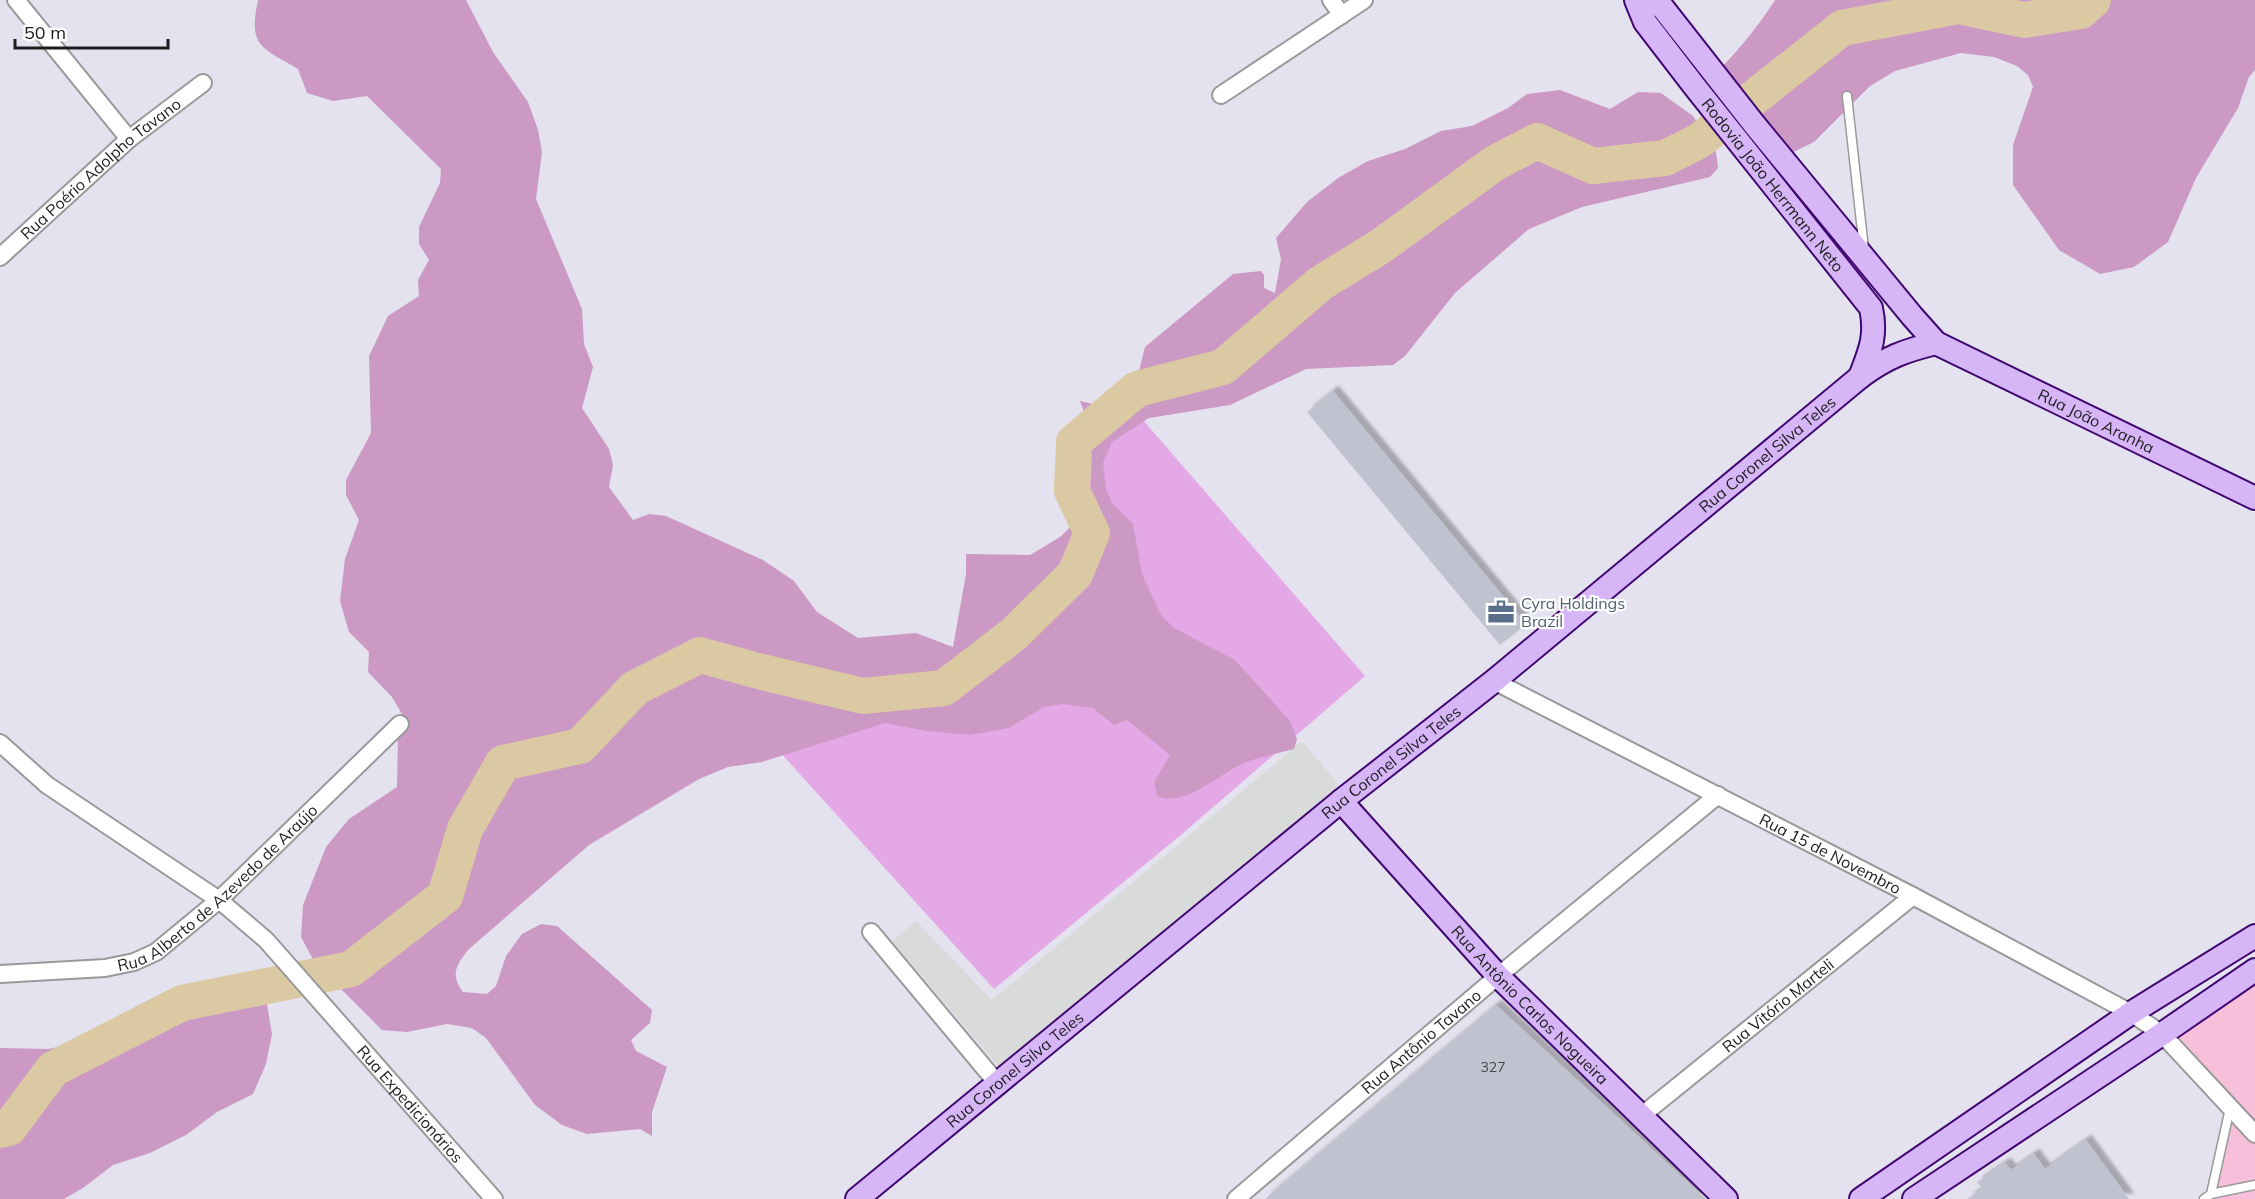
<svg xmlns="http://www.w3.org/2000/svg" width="2255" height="1199" viewBox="0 0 2255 1199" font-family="Mulish,sans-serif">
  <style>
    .residential { fill: #d9dada }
    .grass { fill: #e5a8e7 }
    .forest { fill: #cc98c4 }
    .park { fill: #f8bfda }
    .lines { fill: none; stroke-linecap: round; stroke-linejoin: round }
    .river { stroke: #dbc9a3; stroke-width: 36 }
    .building { fill: #c0c2d0; filter: url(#shadow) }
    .lane-casing { stroke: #999; stroke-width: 11 }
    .street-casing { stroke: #999; stroke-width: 20 }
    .secondary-casing { stroke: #410770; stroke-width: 26 }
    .lane { stroke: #fff; stroke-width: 8 }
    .street { stroke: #fff; stroke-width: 16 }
    .secondary { stroke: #d7b6f8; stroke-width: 22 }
    .labels { text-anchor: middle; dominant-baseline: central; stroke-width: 4.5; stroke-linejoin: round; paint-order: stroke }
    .number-label { font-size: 14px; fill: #454649 }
    .street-label { font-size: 16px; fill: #1c1c1c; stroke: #fff }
    .service-label { font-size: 16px; fill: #4e5e75; stroke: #fff; text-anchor: start }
  </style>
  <defs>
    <filter id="shadow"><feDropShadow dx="5.5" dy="-5.5" stdDeviation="1.5" flood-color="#0004"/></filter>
  </defs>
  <rect width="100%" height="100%" fill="#e4e2ee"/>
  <!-- residential -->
  <path class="residential" d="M1302,741L1339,785L1001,1069L892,941L916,921L992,1000Z"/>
  <!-- grass -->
  <path class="grass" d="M1136,412L1365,676L1182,834L994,989L704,668L944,698L1104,535L1086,490L1081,448Z"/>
  <!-- forest -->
  <path class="forest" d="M258,0H466L493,52L528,102L538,130L542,152L536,199L582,309L584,344L593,367L582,408L609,449L613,465L609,487L633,520L649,514L666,516L763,560L794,581L817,612L858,638L916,633L953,647L966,574V554L1030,555L1060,537L1085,513L1091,483L1092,447L1086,417L1080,401L1110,408L1126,405L1133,395L1145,347L1233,274L1261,271L1264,275V288L1275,293L1281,259L1276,238L1307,202L1338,178L1368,161L1405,149L1441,131L1472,126L1508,108L1527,94L1560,90L1610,109L1638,92L1661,93L1693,116L1716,152L1718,168L1710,177L1582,207L1529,229L1455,293L1405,356L1393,365L1306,369L1230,405L1149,418L1112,442L1103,463L1106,489L1112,503L1133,524L1142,574L1161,615L1174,628L1235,660L1290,721L1297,739L1294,749C1277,754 1257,757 1240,765C1216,776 1184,808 1157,796L1154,782L1170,755L1127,720L1114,725L1093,708L1062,704L1044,707L1009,728L970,735L926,731L885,723L762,762L728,767L699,779L589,845L468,950C456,966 450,974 463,992L487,994L496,986L506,956L522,934L541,924L557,926L652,1010L650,1023L631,1040L636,1051L667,1067L652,1112V1136L640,1129L587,1134L562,1125L535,1105L486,1038L472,1028L447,1024L407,1032L382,1030L315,963L301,937L303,905L326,847L349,819L397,787L398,733L409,726L392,697L368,672L369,652L349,632L340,601L345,559L359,520L346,495V480L371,433L369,356L388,316L419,296L418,280L429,260L419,244V227L440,183L441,169L367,96L333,101L307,93L298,69C261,47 248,47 258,0Z
    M1775,0H2255V70L2249,77L2238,108L2196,178L2168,242L2134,267L2100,274L2059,250L2013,185V145L2033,87L2028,75L2017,66L1994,57L1961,53L1895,71L1870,86L1814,142L1779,159L1762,161L1743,145L1729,106L1706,83C1733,57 1755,31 1775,0Z
    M207,984L237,991L267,1004L272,1034L266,1064L253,1094L217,1112L186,1135L150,1153L113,1165L83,1188L64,1199H0V1048L48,1049L79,1043L109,1031L140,1014L170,990Z"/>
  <!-- park -->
  <path class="park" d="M2255,974V1199H2205L2212,1194L2229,1109L2161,1035Z"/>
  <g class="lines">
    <!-- river -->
    <path class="river" d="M0,1130L9,1128L53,1069L182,1003L351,969L445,896L465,829L503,763L580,746L635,688L700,655L762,672L863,696L944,688L1014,634L1075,574L1092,533L1072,491L1074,442L1137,389L1223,367L1321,283L1381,246L1495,163L1537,141L1593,166L1665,158L1699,141L1842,28L1958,6L2024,20L2081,11L2093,0"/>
  </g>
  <!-- building -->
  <path class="building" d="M1333,391L1526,624L1500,645L1307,412Z
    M1496,1005L1706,1199H1265Z
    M2086,1140L2129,1199H1967L1982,1189L1977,1182L2005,1163L2011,1170L2034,1154L2045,1169Z"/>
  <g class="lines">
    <defs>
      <path id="lane" d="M1847,96L1864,249
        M2211,1194L2230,1108
        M2204,1199L2211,1194L2255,1185"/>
      <g id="street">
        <path d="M16,0L129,139"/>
        <path d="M1331,0L1342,15"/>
        <path d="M1221,95L1364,0"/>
        <path id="s1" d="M0,257L129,139L203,83"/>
        <path id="s2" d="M1494,681L1913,896L2131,1013L2162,1034L2255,1134"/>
        <path id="s3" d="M0,743L47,785L219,900L266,940L494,1199"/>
        <path d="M871,932L997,1083"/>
        <path id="s4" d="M0,974L105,968L134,962L156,952L219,900L400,724"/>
        <path id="s5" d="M1641,1116L1913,896"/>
        <path id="s6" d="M1236,1199L1498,976L1718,795"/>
      </g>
      <g id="secondary">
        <path id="s7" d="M1636,0L1645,22L1695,87L1871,308C1877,336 1870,351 1860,377"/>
        <path id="s8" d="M1652,0L1663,8L1754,124L1912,316L1936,343L2255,498"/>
        <path id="s9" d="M1341,801L1498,976L1726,1199"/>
        <path id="s10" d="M857,1199L1341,801L1494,681L1860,377C1887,357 1904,351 1936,343"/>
        <path d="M1861,1199L2131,1013L2255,936"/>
        <path d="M1914,1199L2162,1034L2255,970"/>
      </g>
    </defs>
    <!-- lane casing -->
    <use href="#lane" class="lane-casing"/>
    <!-- street casing -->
    <use href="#street" class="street-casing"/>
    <!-- secondary casing -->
    <use href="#secondary" class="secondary-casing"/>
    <!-- lane -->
    <use href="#lane" class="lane"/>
    <!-- street -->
    <use href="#street" class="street"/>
    <!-- secondary -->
    <use href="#secondary" class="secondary"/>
  </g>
  <!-- icons -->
  <defs>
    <symbol id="office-bare" viewBox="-9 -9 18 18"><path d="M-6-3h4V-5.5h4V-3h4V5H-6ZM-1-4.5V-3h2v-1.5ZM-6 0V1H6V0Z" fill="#5c6f8a" stroke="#fff" stroke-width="2.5" paint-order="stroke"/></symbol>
  </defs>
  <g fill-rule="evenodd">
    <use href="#office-bare" x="1482" y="593" width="38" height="38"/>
  </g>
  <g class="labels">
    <!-- number labels -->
    <g class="number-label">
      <text x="1493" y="1067">327</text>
    </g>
    <!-- street labels -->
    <g class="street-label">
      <text stroke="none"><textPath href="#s1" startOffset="134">Rua Poério Adolpho Tavano</textPath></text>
      <text stroke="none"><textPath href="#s7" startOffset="231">Rodovia João Herrmann Neto</textPath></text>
      <text stroke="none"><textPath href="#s8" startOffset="624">Rua João Aranha</textPath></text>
      <text stroke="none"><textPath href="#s10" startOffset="1176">Rua Coronel Silva Teles</textPath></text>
      <text stroke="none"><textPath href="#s10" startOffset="690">Rua Coronel Silva Teles</textPath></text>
      <text stroke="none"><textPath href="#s2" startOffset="378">Rua 15 de Novembro</textPath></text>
      <text stroke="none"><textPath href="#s4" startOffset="246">Rua Alberto de Azevedo de Araújo</textPath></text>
      <text stroke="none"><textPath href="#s9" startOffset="278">Rua Antônio Carlos Nogueira</textPath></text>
      <text stroke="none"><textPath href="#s5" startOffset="176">Rua Vitório Marteli</textPath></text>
      <text stroke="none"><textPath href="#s6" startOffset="243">Rua Antônio Tavano</textPath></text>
      <text stroke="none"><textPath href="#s10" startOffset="204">Rua Coronel Silva Teles</textPath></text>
      <text stroke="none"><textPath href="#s3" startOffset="550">Rua Expedicionários</textPath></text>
    </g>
    <!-- service labels -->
    <g class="service-label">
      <text x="1521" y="603">Cyra Holdings<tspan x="1521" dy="18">Brazil</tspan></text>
    </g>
  </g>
  <!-- scale -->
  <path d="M15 39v9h153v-9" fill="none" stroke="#1c1c1c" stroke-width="3"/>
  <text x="24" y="39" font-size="18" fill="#1c1c1c" stroke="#ffffff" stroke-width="4.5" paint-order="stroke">50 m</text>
</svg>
